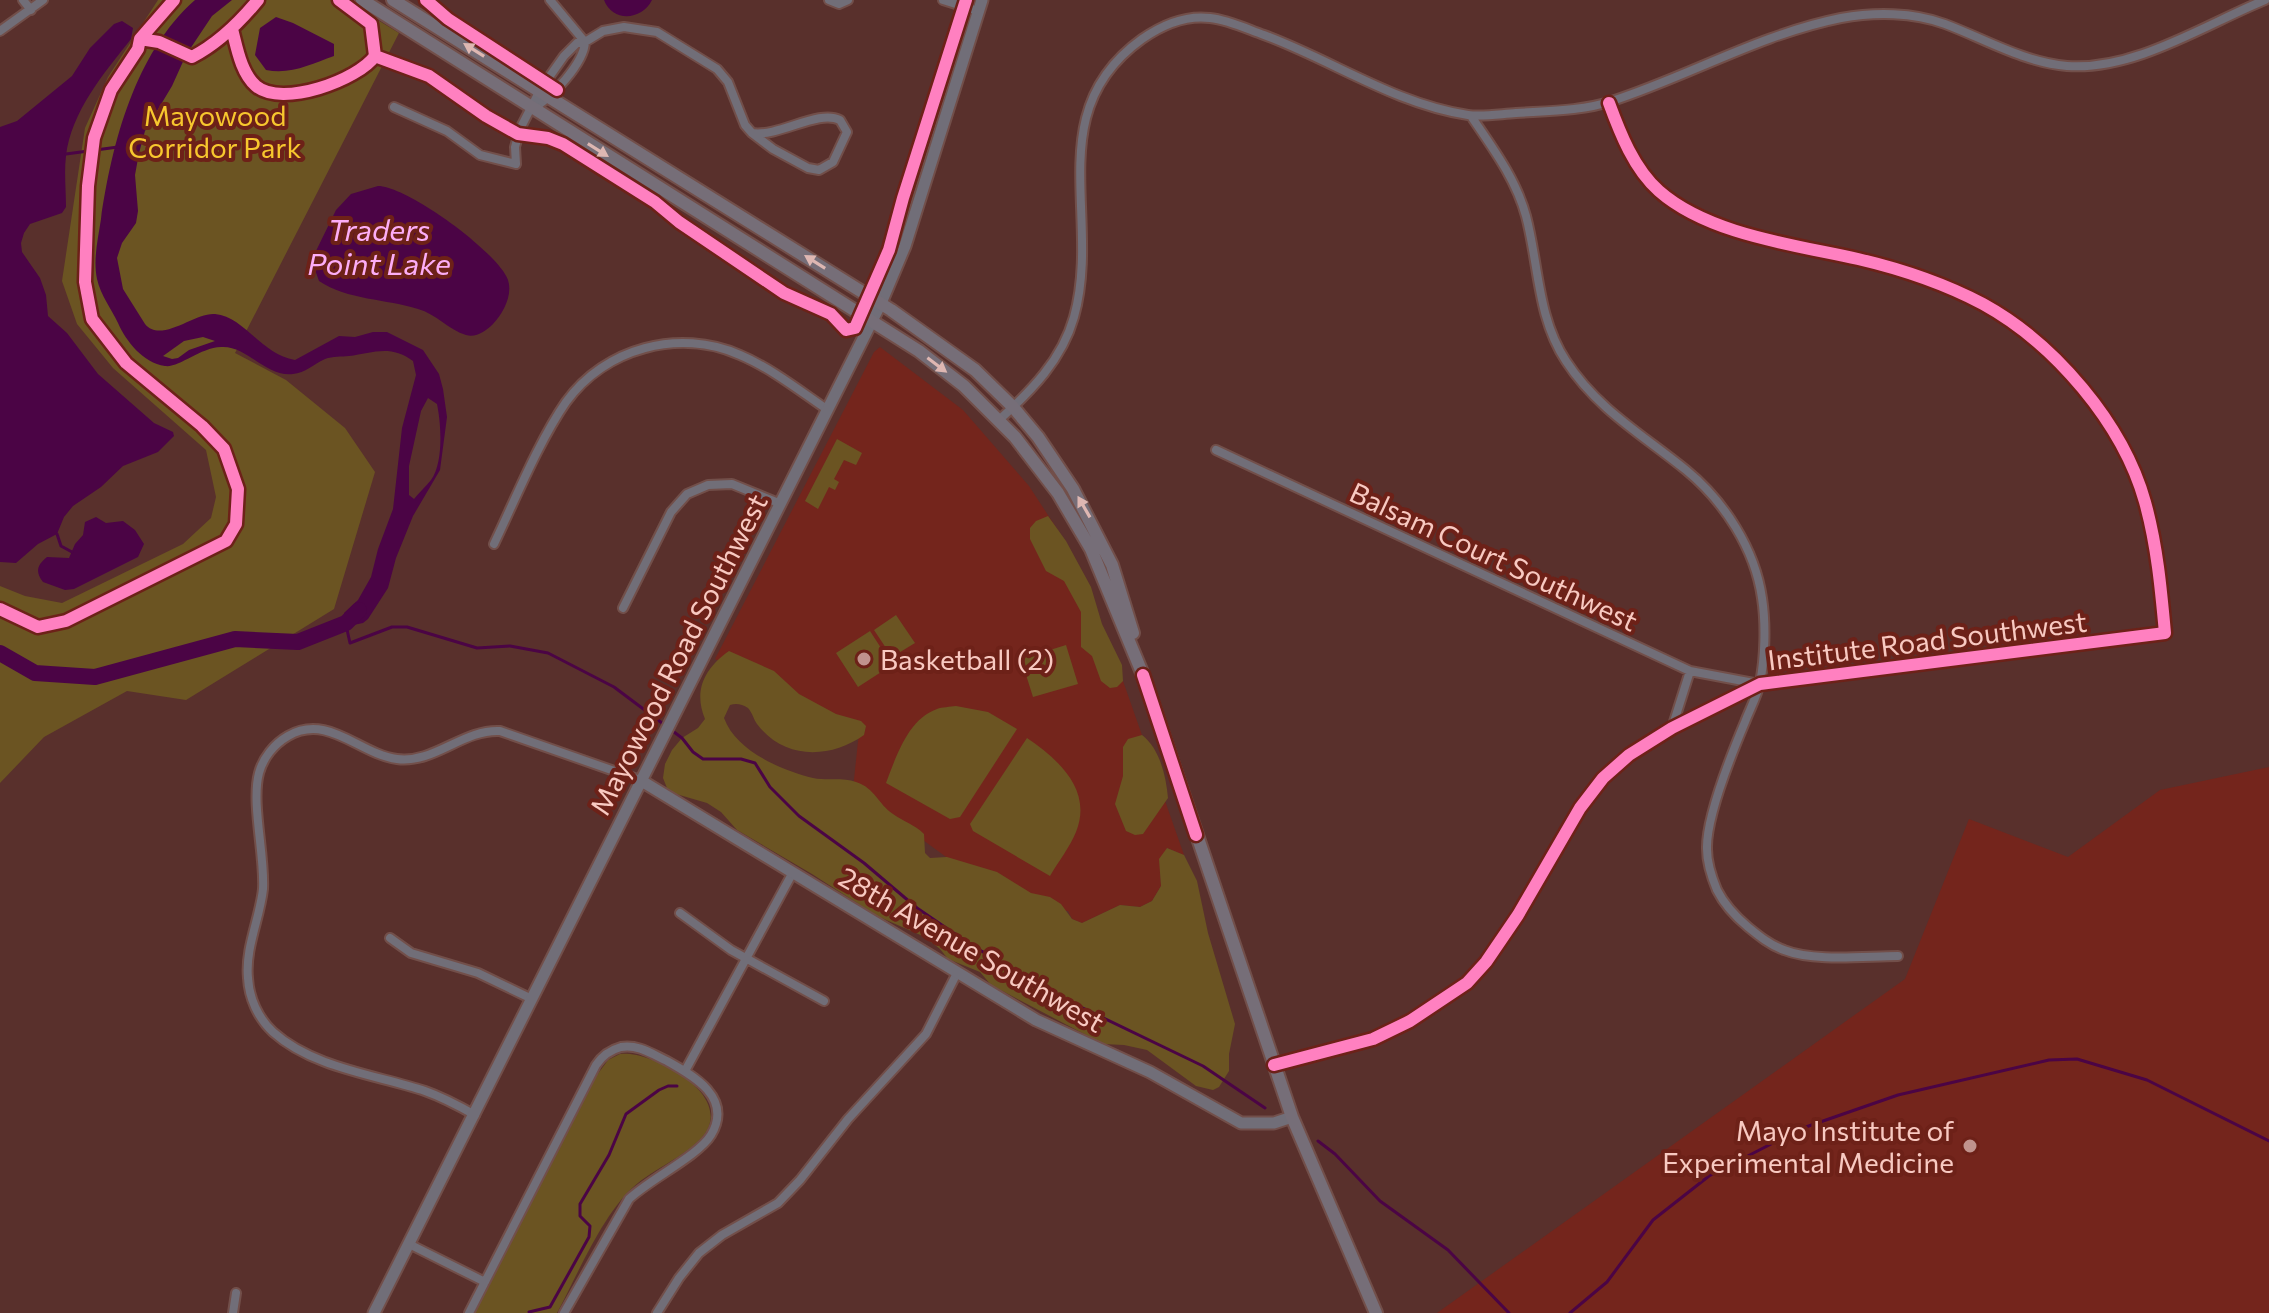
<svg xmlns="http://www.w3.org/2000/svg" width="2269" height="1313" viewBox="0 0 2269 1313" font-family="Commissioner,sans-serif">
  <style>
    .built { fill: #74251c }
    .green { fill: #6b5422 }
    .water { fill: #4b0445; fill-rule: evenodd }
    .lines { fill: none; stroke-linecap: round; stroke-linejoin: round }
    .stream { stroke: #4b0445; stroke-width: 3 }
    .river { stroke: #4b0445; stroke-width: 16 }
    .minor-casing { stroke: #724f4a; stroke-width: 12 }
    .tertiary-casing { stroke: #724f4a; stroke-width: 15 }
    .secondary-casing { stroke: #724f4a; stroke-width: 16 }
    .minor { stroke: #716e78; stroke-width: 8 }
    .tertiary { stroke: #716e78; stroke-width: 11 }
    .secondary { stroke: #766e78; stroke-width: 12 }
    .cycleway-casing { stroke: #6d2118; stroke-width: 17 }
    .cycleway { stroke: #ff80c0; stroke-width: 12 }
    .oneway { fill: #deb7b2 }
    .poi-dot { fill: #c0938d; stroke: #6d2118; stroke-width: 3 }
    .labels { text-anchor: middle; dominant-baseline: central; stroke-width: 8; stroke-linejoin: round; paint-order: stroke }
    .park-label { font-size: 28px; fill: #f7c72e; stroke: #6d2118 }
    .street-label { font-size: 28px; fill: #f8c9c1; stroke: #6d2118 }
    .poi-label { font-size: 28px; fill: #f8c9c1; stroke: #6d2118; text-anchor: start }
    .water-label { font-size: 30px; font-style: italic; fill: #fcadf6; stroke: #6d2118 }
  </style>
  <rect width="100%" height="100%" fill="#59302c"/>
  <!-- built -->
  <path class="built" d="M880,347L963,410L1029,486L1057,529L1123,681L1184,855L1167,848L1160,868L1161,886L1152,901L1140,907L1120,905L1082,923L1072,919L1068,911L1012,905L853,789L859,732L715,659L874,352Z
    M2269,767V1313H1437L1905,979L1969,819L2068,857L2160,790Z"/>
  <!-- green -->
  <path class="green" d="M158,0H345L399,33L235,353L286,380L345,428L375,472L334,609L186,700L127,691L44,737L0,783V586L25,596L62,603L183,544L211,518L216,497L206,450L113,368L77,324L62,281L85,128L108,77Z
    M837,439L862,453L856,465L844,460L834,479L839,482L835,490L829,487L818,509L805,501Z
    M1048,516L1066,541L1091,587L1102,624L1122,665L1123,681L1117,687L1110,688L1101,681L1092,656L1081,647V612L1064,581L1046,571L1030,539V528L1036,521Z
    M896,615L915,643L892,657L874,630Z
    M870,631L892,665L858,687L836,653Z
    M1066,645L1078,684L1033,697L1021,659Z
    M729,651L774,671L799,694L836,714L861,721L866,726L864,735C830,759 784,760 757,724C754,720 752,712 748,708C742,704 736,703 730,705L724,718C736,751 781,770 813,778C827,781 843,777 856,782C875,788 878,804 893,814C904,822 914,824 924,834L925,853L930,858L947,857L997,872L1031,893L1050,897L1061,904L1072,919L1082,923L1120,905L1140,907L1152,901L1161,886L1159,859L1167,848L1184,855L1197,881L1208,933L1235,1024L1229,1054V1071L1219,1087L1213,1090L1196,1086L1147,1050L1124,1045L1103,1044L991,985L980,972L948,959L940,949L925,937L877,916L812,874L737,830L721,812L707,803L676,794L667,788L663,778L665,764L672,750L682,738L698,728L705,719C693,690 705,668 729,651Z
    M956,706L988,712L1017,729L960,817L950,819L886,783C896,757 908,719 937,709C942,707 950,707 956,706Z
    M1142,735C1160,749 1166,776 1168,798L1143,834L1135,835L1126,831L1115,804L1123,776V747L1128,739Z
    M1027,738C1058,759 1093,790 1076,832C1070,847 1058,862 1050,876L973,831L970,824Z
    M620,1054C649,1050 723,1088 709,1126C701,1149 657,1167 638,1183C604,1210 578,1274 557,1313H475L597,1075L608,1060Z"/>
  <!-- water -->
  <path class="water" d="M195,0H232L212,16L186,55L172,86L145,131L139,153L135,175L138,211L136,223L122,243L117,258L123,289L145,324C161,344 195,312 215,314C244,316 260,354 295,360L339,336L355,337L373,332H387L423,350L439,374L443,389L447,417L440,470L413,516L396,558L388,588L368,619L363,623L344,627V613L358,600L371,577L378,549L393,509L402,428L416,375L413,361C391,344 372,353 349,356C341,357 333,356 325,359C314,364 305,373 293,374C265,377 247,345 221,347C199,348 179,368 165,366C143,363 126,341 118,323C111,308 101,296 97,279C93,259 98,239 101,219C112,143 135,53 195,0ZM203,337L215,341L189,350L178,358L172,359L163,356L184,341ZM428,398L437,404C441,423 444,462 431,480C426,486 419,493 414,499L409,495V466L421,411Z
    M604,0H652C642,20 613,23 604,0Z
    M276,17L293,23L334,44V56C311,64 291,75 266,70L255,55L260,28Z
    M122,21L133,28L131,39C104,73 71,112 66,156C64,172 66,190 66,207L62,213L30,224L24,233L21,243L22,252L40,278L46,295L48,316L67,333L98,374L154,423L173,432L174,436L158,452L123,466L101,487L73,506L64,517L57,534L38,544L16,563L0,562V127L17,121L72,76L90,48L114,24Z
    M378,186C407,186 498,252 508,280C513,295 503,314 493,324C486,331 476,338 466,335C449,330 436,314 418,309C387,299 347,300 319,281L313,264L315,253L336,210L351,194Z
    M96,517L106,523L123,521L135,530L144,544L138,557L74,589L65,590L43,582C35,572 37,565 47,557L69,558L75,544L83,535L85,522Z"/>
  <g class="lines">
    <!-- stream -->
    <path class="stream" d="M66,154L118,147
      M57,534L61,546L72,552
      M346,625L350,643L392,627H407L477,648L510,646L548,653L614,687L682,738L693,752L703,759H741L755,763L770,787L799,816L864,863L917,908L971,945L1064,999L1203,1066L1265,1108
      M1318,1141L1335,1154L1380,1201L1448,1250L1509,1313
      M529,1312L550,1307L589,1237L590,1226L580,1216V1204L609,1155L626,1114L659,1090L668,1086H677
      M1570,1313L1607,1282L1653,1220L1709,1176L1800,1129L1898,1095L2049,1060L2077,1059L2147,1080L2269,1141"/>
    <!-- river -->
    <path class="river" d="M0,653L35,673L95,677L235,639L298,642L346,623L359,610"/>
    <defs>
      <path id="minor" d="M23,0L31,10
        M550,0L585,42
        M829,0L839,4L848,0
        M943,0L978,11
        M0,31L43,0
        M394,107L447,131L480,155L516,164L515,147L520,129L540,90L564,56L577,43L585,42L603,31L624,27L657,32L717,69L728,82L745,125L752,133L773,149L808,168L819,170L833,162L847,132L840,120C818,109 780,137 752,133
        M533,108C551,99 584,63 585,42
        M1471,116C1492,147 1516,179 1526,216C1539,265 1537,317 1566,361C1597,409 1643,435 1686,470C1724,501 1755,549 1762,598C1766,624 1765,657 1760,683C1757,696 1750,709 1745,722C1732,753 1706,818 1707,849C1707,863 1712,878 1717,890C1724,904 1736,917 1748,927C1759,936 1770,945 1784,950C1814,962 1865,956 1898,956
        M999,420C1031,391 1062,360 1074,317C1102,217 1040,112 1142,39C1162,25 1186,15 1210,18C1229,20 1247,29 1264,35C1332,60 1395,104 1468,115C1483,117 1500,114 1516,113C1547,111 1583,111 1612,101C1689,76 1761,34 1841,18C1874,12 1913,12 1945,24C1985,39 2023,62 2067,66C2134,71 2204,25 2265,0
        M1216,450L1690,671L1759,684
        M494,544C515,500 539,441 566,402C605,348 679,328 740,355C771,368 800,391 828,410
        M623,608L671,512L687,494L708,485L732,484L781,504
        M1672,728L1690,671
        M680,913L731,950L824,1001
        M390,938L411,953L478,973L532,999
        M1274,1065L1373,1039L1410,1021L1467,983L1486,962L1518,915L1580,808L1603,778L1629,755L1672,728L1760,684L2165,633C2161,589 2157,545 2145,502C2123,423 2054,343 1983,304C1945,284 1901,269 1858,259C1796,245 1709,235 1659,191C1634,169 1620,133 1609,103
        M685,1071L792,874
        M475,1115C459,1106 442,1097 425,1091C377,1075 313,1068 273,1032C258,1018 249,998 248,978C245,948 260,918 263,889C265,855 251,803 259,773C263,758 274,744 288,736C328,713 359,754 397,759C434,764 463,729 500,731L640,780
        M409,1244L485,1282
        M233,1313L236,1293
        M469,1313L596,1065C602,1056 610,1050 621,1047C638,1044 652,1054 667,1061C694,1076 733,1098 711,1135C698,1156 650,1179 629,1199L564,1313
        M657,1313L679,1278L699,1253L722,1235L778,1203L800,1180L848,1119L926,1034L957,973"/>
      <path id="tertiary" d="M640,780L1036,1020L1150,1072L1241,1123H1274L1292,1117
        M374,1313L881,303L905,246L982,0"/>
      <path id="secondary" d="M362,0L919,351L964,386L1015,437L1058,493L1091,549L1143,675L1292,1117L1376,1313
        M393,0L891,310L975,370L1013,407L1038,437L1073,489L1112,565L1133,633"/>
    </defs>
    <!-- minor casing -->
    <use href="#minor" class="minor-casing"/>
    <!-- tertiary casing -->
    <use href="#tertiary" class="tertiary-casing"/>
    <!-- secondary casing -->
    <use href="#secondary" class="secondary-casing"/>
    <!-- minor -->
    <use href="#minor" class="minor"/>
    <!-- tertiary -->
    <use href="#tertiary" class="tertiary"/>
    <!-- secondary -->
    <use href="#secondary" class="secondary"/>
    <defs>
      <path id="cycleway" d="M426,0L448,19L557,90
        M232,29C237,48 241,73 256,86C282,108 358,80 375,56L371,24L339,0
        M140,39L159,42L192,57C219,43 239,23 258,0
        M375,56L429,76L486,116L518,134L548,138L563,144L655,202L679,222L784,293L831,314L846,330L855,328L889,250L903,198L966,0
        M0,609L38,627L66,621L226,541L236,524L238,489L224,449L202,426L126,363L92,319L85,282L88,186L94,138L111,90L138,49L140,39L174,0
        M1143,675L1196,835
        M1274,1065L1373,1039L1410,1021L1467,983L1486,962L1518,915L1580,808L1603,778L1629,755L1672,728L1760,684L2165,633C2161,589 2157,545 2145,502C2123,423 2054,343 1983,304C1945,284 1901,269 1858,259C1796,245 1709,235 1659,191C1634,169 1620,133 1609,103"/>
    </defs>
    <!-- cycleway casing -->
    <use href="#cycleway" class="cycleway-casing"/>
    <!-- cycleway -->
    <use href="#cycleway" class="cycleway"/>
  </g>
  <!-- one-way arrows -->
  <defs><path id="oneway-solid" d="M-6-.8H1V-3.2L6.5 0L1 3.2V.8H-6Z" transform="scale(2)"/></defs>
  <g class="oneway">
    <use href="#oneway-solid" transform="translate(474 50) rotate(-148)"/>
    <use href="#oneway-solid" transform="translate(598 150) rotate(32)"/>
    <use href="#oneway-solid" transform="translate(815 262) rotate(-148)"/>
    <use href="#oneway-solid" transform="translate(937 365) rotate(37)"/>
    <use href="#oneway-solid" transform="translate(1084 507) rotate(-120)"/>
  </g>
  <!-- markers -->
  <g class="poi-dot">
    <circle cx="864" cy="659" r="8"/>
    <circle cx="1970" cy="1146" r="8"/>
  </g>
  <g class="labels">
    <!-- park labels -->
    <g class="park-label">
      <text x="215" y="115">Mayowood<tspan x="215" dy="32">Corridor Park</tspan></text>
    </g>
    <!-- street labels -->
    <g class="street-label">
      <text transform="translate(1494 556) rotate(25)">Balsam Court Southwest</text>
      <text transform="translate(1927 640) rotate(-7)">Institute Road Southwest</text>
      <text transform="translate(678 654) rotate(-63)">Mayowood Road Southwest</text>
      <text transform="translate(972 949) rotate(30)">28th Avenue Southwest</text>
    </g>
    <!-- poi labels -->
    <g class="poi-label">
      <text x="880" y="659">Basketball (2)</text>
      <text x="1954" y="1130" text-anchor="end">Mayo Institute of<tspan x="1954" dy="32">Experimental Medicine</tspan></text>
    </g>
    <!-- water labels -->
    <g class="water-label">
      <text x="379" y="228">Traders<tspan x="379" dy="34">Point Lake</tspan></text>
    </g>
  </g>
</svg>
